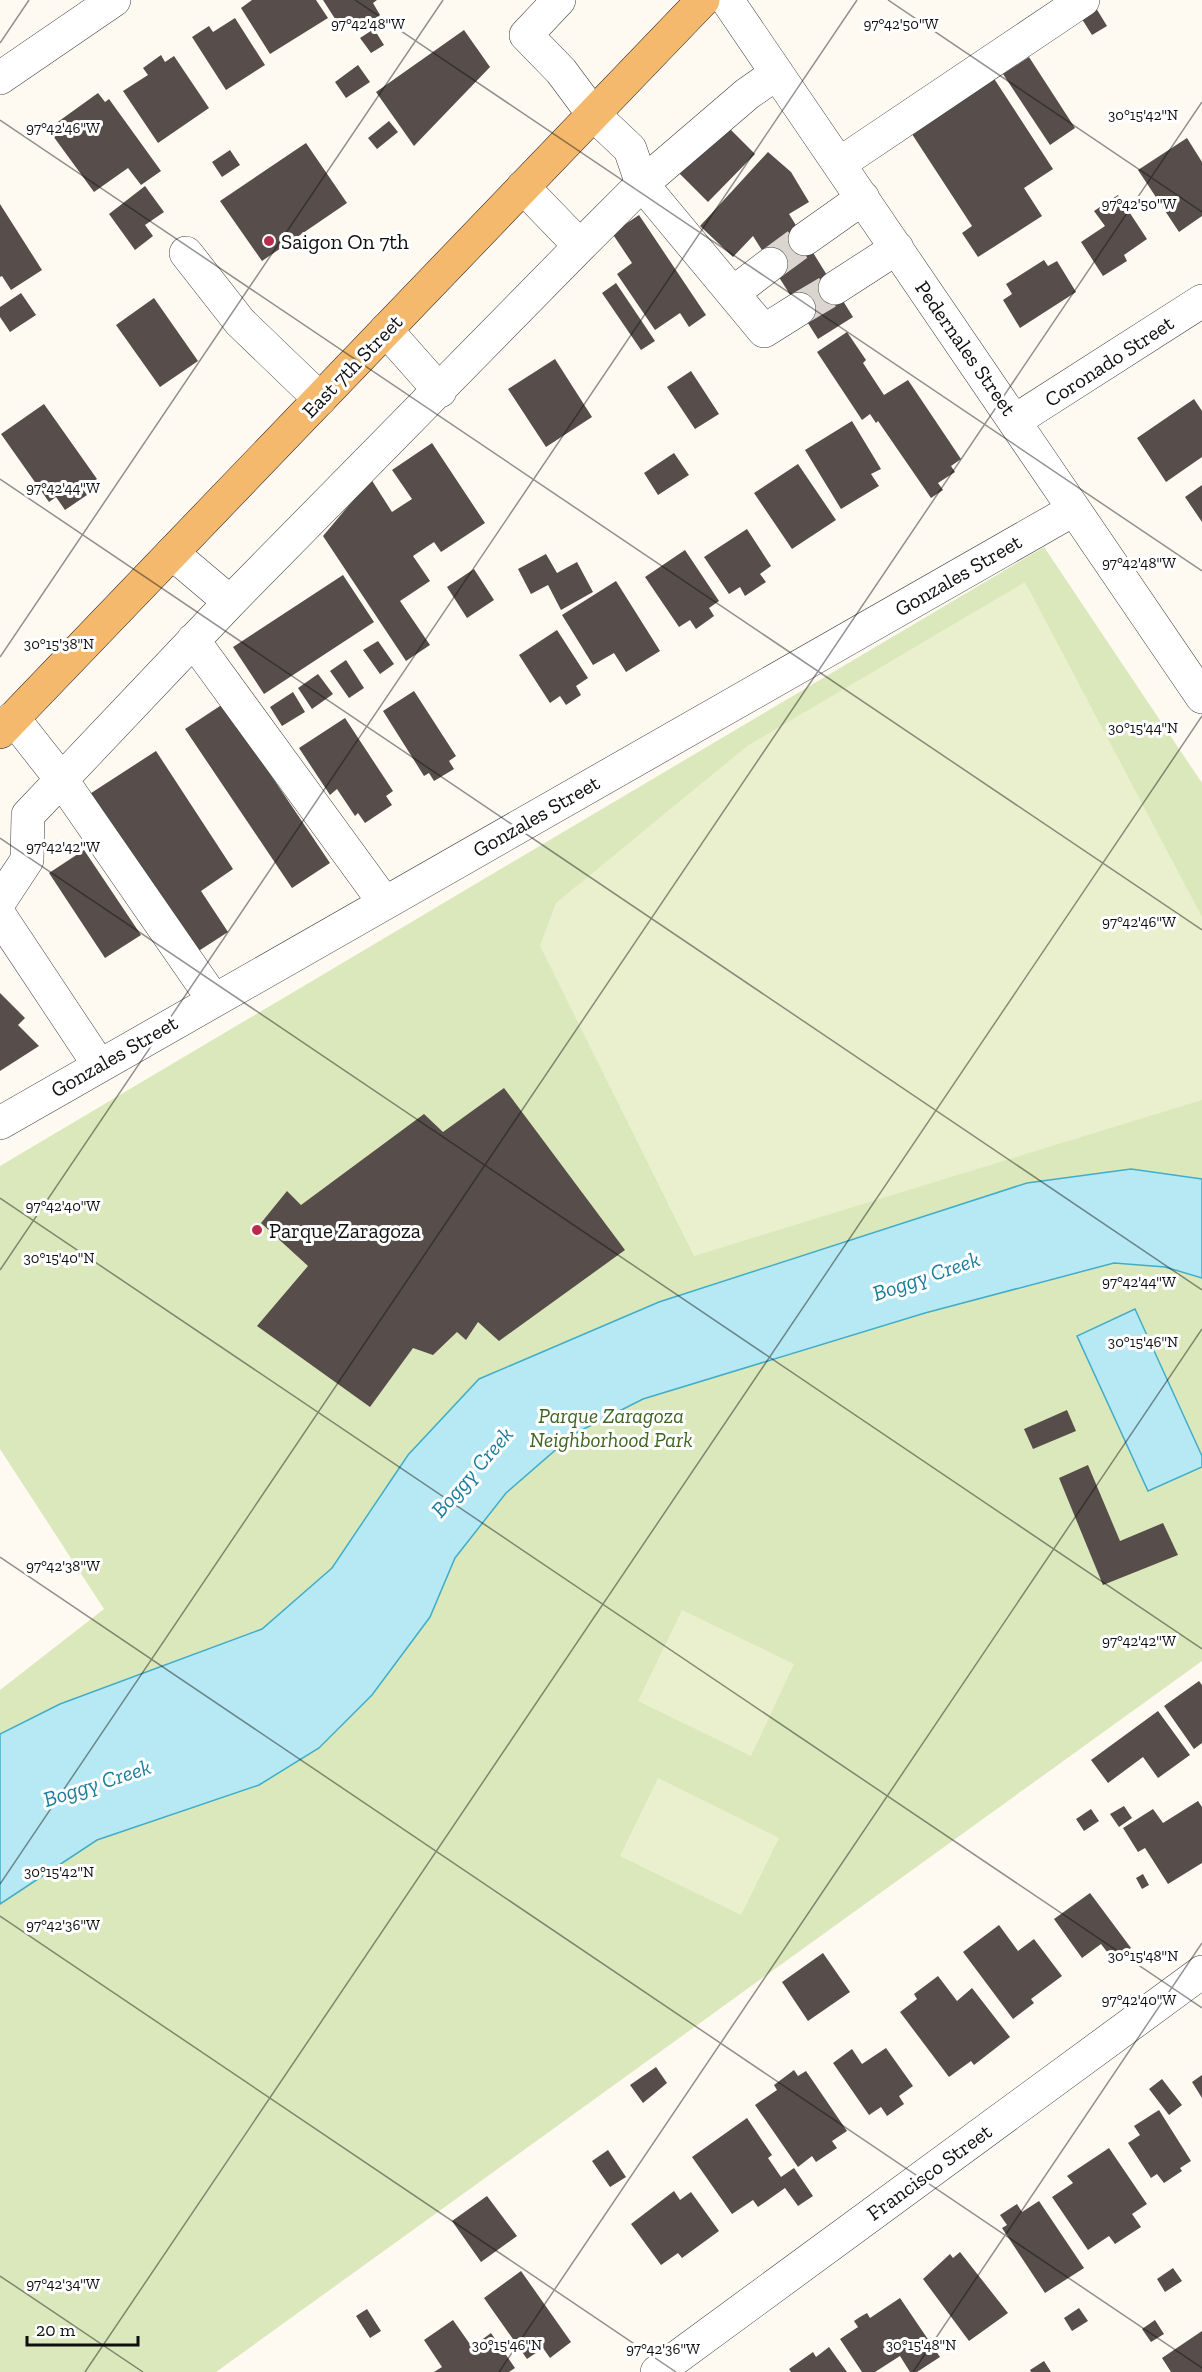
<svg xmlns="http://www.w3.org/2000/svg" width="1202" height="2372" viewBox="0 0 1202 2372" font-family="'Zilla Slab',serif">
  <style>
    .green { fill: #dbe8bb }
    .pitch { fill: #eaf0cd }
    .water { fill: #b7e9f4; stroke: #41adc9; stroke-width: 1.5 }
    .building { fill: #574e4b }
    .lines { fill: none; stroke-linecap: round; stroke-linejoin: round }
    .minor-tunnel { stroke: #dad6cf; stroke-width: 33; stroke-dasharray: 33 16; stroke-linecap: butt }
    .minor-casing { stroke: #424242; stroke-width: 34 }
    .major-casing { stroke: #202020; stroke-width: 34 }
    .minor { stroke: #fff; stroke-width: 33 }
    .major { stroke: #f4b96c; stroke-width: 33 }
    .ticks { fill: none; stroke: #0f0f0f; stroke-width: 1.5; stroke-opacity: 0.45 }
    .poi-dot { fill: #bb2b4d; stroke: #fff; stroke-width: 2 }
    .labels { text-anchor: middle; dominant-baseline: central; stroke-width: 6; stroke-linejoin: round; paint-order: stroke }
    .poi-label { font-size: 21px; fill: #0f0f0f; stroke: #fff; text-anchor: start }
    .street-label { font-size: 21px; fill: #0f0f0f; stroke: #fff }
    .park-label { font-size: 21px; font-style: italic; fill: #3c6521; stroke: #fff }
    .water-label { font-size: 22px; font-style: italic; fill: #1b7d9d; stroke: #fff }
    .ticks-label { font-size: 15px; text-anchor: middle; fill: #0f0f0f; stroke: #fff; stroke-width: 6; stroke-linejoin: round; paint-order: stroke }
  </style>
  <rect width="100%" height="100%" fill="#fef9f1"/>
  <!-- green -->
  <path class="green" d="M1044,547L1202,783V1661L216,2372H0V1690L104,1609L0,1449V1166Z"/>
  <!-- pitch -->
  <path class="pitch" d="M1025,582L1202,917V1100L694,1256L540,946L556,903L747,746Z
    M682,1610L794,1664L751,1756L638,1701Z
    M658,1778L779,1838L741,1915L620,1856Z"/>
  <!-- water -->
  <path class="water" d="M1131,1169L1202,1179V1278L1165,1267L1114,1263L925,1313L643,1399L574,1434L506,1493L455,1558L430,1617L372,1695L319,1748L259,1785L97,1840L0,1904V1734L60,1704L262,1629L332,1568L408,1455L479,1379L659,1302L1027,1183Z
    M1135,1309L1202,1456V1467L1148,1491L1077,1336Z"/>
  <!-- building -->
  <path class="building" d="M252,0H316L328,18L270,54L241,8Z
    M323,0H377L373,3L380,15L358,29L351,17L339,25Z
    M1096,8L1107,26L1092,35L1080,16Z
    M235,18L265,65L226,90L192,37L209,26L213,32Z
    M374,29L384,45L371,53L360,38Z
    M464,30L490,67L414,146L376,92Z
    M161,55L165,62L174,56L209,108L158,143L123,91L148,75L143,68Z
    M1029,57L1075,128L1050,145L1003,74Z
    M358,65L370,82L346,98L335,82Z
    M993,77L1053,169L1024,188L1042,216L978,257L962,233L972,226L910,131Z
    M98,93L105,102L109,99L161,171L141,185L128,168L94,192L48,129Z
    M389,121L398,132L377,149L368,138Z
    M726,125L755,154L708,202L679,173Z
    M1187,138L1202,162V216L1179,232L1138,170Z
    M306,143L347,203L262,261L220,201Z
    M230,150L240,165L222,177L212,162Z
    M768,152L791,172L809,202L789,214L853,317L818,339L753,236L733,257L700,226Z
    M145,186L164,212L145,225L153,236L135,250L109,214Z
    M1118,195L1147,239L1124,255L1127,261L1103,276L1081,242L1105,226L1094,211Z
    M0,204L42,270L11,290L2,276L0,277Z
    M639,215L706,315L689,327L680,313L655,330L617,274L632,263L612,233Z
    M1044,260L1048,266L1057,261L1076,292L1020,328L1003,300L1012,294L1006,284Z
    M616,283L655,341L641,350L602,293Z
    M21,293L36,315L10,332L0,317V307Z
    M154,298L198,361L160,387L116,325Z
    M847,332L866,360L863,363L884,395L908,380L961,459L951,466L955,472L938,483L943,490L931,498L878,421L876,423L870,414L862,420L817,352Z
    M555,359L592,417L546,447L508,389Z
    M691,371L719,414L695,429L667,387Z
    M1194,399L1202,411V457L1166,482L1137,438Z
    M44,404L97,479L83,489L87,495L65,510L56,497L49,502L1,434Z
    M852,421L881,469L871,474L879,486L841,509L805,450Z
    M432,443L485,523L441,552L434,542L413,556L430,581L400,601L430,645L406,661L323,536L371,479L392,512L412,499L392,470Z
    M674,453L689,475L658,495L644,473Z
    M798,464L836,520L792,549L754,493Z
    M1202,485V522L1185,497Z
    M747,529L771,566L760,574L766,582L745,596L740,587L729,594L704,557Z
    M685,550L719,601L709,608L714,616L696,629L690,620L679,627L645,577Z
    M546,554L557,573L577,562L593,592L561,610L548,585L531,594L518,569Z
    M474,569L494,600L467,618L447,587Z
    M343,575L374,622L264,694L233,647Z
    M616,581L660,651L626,672L614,653L593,665L562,615Z
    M557,630L588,678L576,686L581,695L566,705L560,696L550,703L519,655Z
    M378,641L394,664L380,674L363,650Z
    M346,660L364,688L349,698L330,671Z
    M318,674L333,694L312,709L298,688Z
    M414,691L456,756L449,761L454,769L434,781L429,773L424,776L383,711Z
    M293,692L305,712L282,726L270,707Z
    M223,704L330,863L292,888L185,729Z
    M345,718L393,791L386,796L392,805L365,823L358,813L355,816L337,789L330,795L299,748Z
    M156,751L233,869L201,891L228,932L197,952L85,797Z
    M84,850L141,935L105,958L49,873Z
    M0,993L25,1018L18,1025L39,1046L0,1071Z
    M504,1088L625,1250L499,1341L478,1322L466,1340L457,1332L433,1355L413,1348L370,1407L257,1326L308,1266L261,1223L287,1191L301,1205L424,1114L443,1132Z
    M1067,1410L1076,1431L1033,1449L1024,1429Z
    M1088,1465L1120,1541L1163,1523L1178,1555L1103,1585L1059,1478Z
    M1199,1681L1202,1685V1743L1194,1749L1164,1706Z
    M1158,1711L1190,1755L1158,1778L1143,1757L1108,1783L1091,1760Z
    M1198,1801L1202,1807V1863L1168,1884L1145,1848L1138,1852L1123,1828L1153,1809L1163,1823Z
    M1124,1806L1132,1818L1119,1827L1110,1814Z
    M1091,1809L1099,1821L1084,1831L1076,1819Z
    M1143,1874L1149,1885L1142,1889L1136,1878Z
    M1090,1893L1131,1948L1114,1961L1101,1944L1082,1958L1054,1919Z
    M999,1925L1018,1951L1034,1939L1062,1976L1031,1999L1034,2003L1013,2019L963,1952Z
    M823,1953L850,1992L808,2021L782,1982Z
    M938,1976L957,2001L972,1988L1010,2037L974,2065L971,2061L949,2077L900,2012L917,1999L914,1994Z
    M886,2048L913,2086L899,2096L904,2104L887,2116L881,2107L869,2115L833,2063L852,2049L862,2064Z
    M656,2067L667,2083L643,2103L630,2085Z
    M794,2070L798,2076L806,2071L847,2131L832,2141L837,2148L816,2162L812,2156L798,2167L755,2105L777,2090L774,2085Z
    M1202,2075V2098L1192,2082Z
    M1162,2079L1182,2105L1169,2115L1149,2089Z
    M1159,2110L1191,2161L1180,2168L1182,2171L1164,2183L1157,2174L1151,2178L1128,2143L1140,2135L1134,2126Z
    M747,2118L772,2155L768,2158L781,2177L794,2168L813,2196L798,2206L785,2188L758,2207L753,2200L732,2214L692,2157Z
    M1109,2148L1147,2204L1132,2214L1141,2227L1115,2244L1109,2236L1088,2250L1052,2197L1073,2183L1067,2176Z
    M608,2150L626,2177L610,2187L592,2161Z
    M674,2191L680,2200L691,2192L719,2231L682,2258L678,2253L661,2265L631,2224Z
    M487,2196L517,2236L481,2262L452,2221Z
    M1039,2201L1084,2268L1045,2293L1002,2228L1007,2225L1000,2215L1017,2204L1022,2212Z
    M960,2252L1008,2313L969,2341L923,2279L950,2254L953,2258Z
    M1173,2268L1182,2281L1165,2292L1157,2279Z
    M521,2271L571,2342L550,2358L543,2348L527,2359L484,2298Z
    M900,2298L940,2357L917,2372H910L900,2356L875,2372H862L840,2339L858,2327L854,2321L860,2317L867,2313L870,2318Z
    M1079,2308L1088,2321L1072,2331L1064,2318Z
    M367,2309L381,2331L370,2338L356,2316Z
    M453,2320L472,2347L491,2333L515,2368L509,2372H434L442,2367L424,2340Z
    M1155,2320L1164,2334L1151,2342L1142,2329Z
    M1202,2331V2372H1171L1162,2358Z
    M829,2347L847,2372H791L789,2369L813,2352L816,2357Z
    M1044,2361L1051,2372H1031L1030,2370Z"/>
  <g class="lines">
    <!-- minor-tunnel -->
    <path class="minor-tunnel" d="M771,264L805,239
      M799,309L835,288"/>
    <defs>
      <path id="minor" d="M559,0L526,35L561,71L593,114L630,149L642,184L764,331L799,309
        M727,0L1202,697
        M0,78L114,0
        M839,164L1083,0
        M523,187L580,246
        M805,239L863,198
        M186,253L240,322L320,399
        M835,288L897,248
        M733,293L771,264
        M386,330L440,391
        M1016,420L1202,301
        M172,553L230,602
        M193,640L384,902
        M13,718L61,779L213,999
        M0,901L27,860L28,815L230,602L580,246L642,184L747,94L777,73
        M0,916L99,1065
        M0,1123L1073,510
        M657,2372L1202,1972"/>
      <path id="major" d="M0,732L703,0"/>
    </defs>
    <!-- minor casing -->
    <use href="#minor" class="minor-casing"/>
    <!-- major casing -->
    <use href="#major" class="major-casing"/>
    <!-- minor -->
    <use href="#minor" class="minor"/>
    <!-- major -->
    <use href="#major" class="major"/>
  </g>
  <!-- ticks -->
  <path class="ticks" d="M355,0L1202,571M888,0L1202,212M0,43L29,0M0,120L1202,930M0,479L1202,1290M0,657L443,0M0,838L1202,1649M0,1198L1202,2008M0,1270L857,0M0,1557L1202,2368M0,1884L1202,102M0,1916L676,2372M0,2276L143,2372M85,2372L1202,716M499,2372L1202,1329M913,2372L1202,1943"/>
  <!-- markers -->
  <g class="poi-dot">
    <circle cx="269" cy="241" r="6"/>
    <circle cx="257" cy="1230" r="6"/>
  </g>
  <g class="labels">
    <!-- poi labels -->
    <g class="poi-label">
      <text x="281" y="241">Saigon On 7th</text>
      <text x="269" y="1230">Parque Zaragoza</text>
    </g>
    <!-- street labels -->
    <g class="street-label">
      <text transform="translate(966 348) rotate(55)">Pedernales Street</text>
      <text transform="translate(1109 361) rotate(-33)">Coronado Street</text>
      <text transform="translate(352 366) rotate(-46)">East 7th Street</text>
      <text transform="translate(958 575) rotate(-30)">Gonzales Street</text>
      <text transform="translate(536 816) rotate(-30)">Gonzales Street</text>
      <text transform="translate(114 1056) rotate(-30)">Gonzales Street</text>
      <text transform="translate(929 2172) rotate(-36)">Francisco Street</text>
    </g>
    <!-- park labels -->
    <g class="park-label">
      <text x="611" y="1415">Parque Zaragoza<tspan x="611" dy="24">Neighborhood Park</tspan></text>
    </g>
    <!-- water labels -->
    <g class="water-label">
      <text transform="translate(926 1276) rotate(-19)">Boggy Creek</text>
      <text transform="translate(472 1472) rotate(-49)">Boggy Creek</text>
      <text transform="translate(97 1783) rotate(-18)">Boggy Creek</text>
    </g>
  </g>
  <g class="ticks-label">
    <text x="368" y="29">97°42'48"W</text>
    <text x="901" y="29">97°42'50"W</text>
    <text x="1143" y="120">30°15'42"N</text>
    <text x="63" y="133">97°42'46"W</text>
    <text x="1139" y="209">97°42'50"W</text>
    <text x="63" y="493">97°42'44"W</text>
    <text x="1139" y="568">97°42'48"W</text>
    <text x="59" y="649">30°15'38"N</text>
    <text x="1143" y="733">30°15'44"N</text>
    <text x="63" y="852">97°42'42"W</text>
    <text x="1139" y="927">97°42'46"W</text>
    <text x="63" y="1211">97°42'40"W</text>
    <text x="59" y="1263">30°15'40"N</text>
    <text x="1139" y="1287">97°42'44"W</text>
    <text x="1143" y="1347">30°15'46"N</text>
    <text x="63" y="1571">97°42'38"W</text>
    <text x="1139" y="1646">97°42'42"W</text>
    <text x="59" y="1877">30°15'42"N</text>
    <text x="63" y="1930">97°42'36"W</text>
    <text x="1143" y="1961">30°15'48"N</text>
    <text x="1139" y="2005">97°42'40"W</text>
    <text x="63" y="2289">97°42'34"W</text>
    <text x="507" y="2350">30°15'46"N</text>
    <text x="921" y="2350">30°15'48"N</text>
    <text x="663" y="2354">97°42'36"W</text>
  </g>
  <!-- scale -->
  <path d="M27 2336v9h111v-9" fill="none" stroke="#0f0f0f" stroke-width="3"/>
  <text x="36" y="2336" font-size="18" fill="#0f0f0f" stroke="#ffffff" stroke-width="4.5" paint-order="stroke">20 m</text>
</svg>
